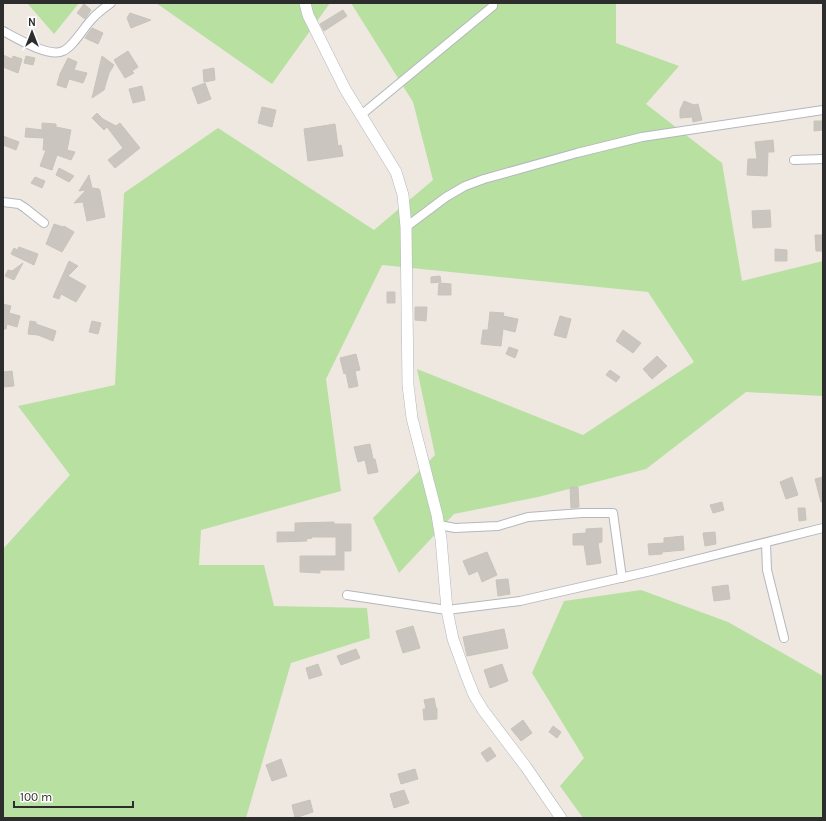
<svg xmlns="http://www.w3.org/2000/svg" width="826" height="821" viewBox="0 0 826 821" font-family="Karla,sans-serif">
  <style>
    .green { fill: #b7e0a1 }
    .building { fill: #cac6bf; stroke: #c9c4ba }
    .lines { fill: none; stroke-linecap: round; stroke-linejoin: round }
    .street-casing { stroke: #b4b7bf; stroke-width: 10 }
    .secondary-casing { stroke: #b4b7bf; stroke-width: 12 }
    .street { stroke: #fff; stroke-width: 8 }
    .secondary { stroke: #fff; stroke-width: 11 }
  </style>
  <rect width="100%" height="100%" fill="#eee8e1"/>
  <!-- green -->
  <path class="green" d="M27,3H79L54,34Z
    M156,3H330L272,84Z
    M351,3H616V43L679,66L646,104L722,163L742,281L823,261V396L746,392L646,469L538,497L454,514L399,573L373,518L435,455L417,369L583,435L694,362L648,292L382,265L326,379L341,491L201,530L199,565H264L274,606L367,608L370,638L291,663L246,818H3V549L70,475L18,406L115,385L124,193L218,128L374,230L433,180L413,102Z
    M641,590L728,622L823,676V818H583L560,786L584,758L532,673L564,601Z"/>
  <!-- building -->
  <path class="building" d="M84,4L91,10L85,19L77,13Z
    M343,10L347,16L324,31L320,24Z
    M130,13L151,20L131,28L127,18Z
    M92,28L103,33L98,44L85,38Z
    M128,51L138,67L132,71L134,73L125,78L114,60Z
    M3,55L12,59L13,56L22,59L18,73L3,67Z
    M26,56L35,58L33,65L24,63Z
    M102,56L114,65L109,73L104,90L92,98Z
    M68,58L77,62L74,70L87,73L83,83L69,79L66,88L57,85L60,74Z
    M214,68L215,80L204,82L203,70Z
    M205,83L211,99L198,104L192,88Z
    M142,86L145,100L133,103L129,89Z
    M684,101L694,105L698,104L702,120L693,122L692,117L680,118V110Z
    M262,107L276,110L272,127L258,123Z
    M97,113L103,119L116,126L120,123L140,148L115,168L108,160L123,148L107,127L104,130L92,118Z
    M814,121H823V130L814,131Z
    M42,123L56,124V127L71,130L67,150L75,152L71,160L57,155L52,170L40,166L46,150H43L44,138L25,137L26,128L42,130Z
    M335,124L338,146L341,145L343,156L308,161L304,129Z
    M3,136L19,142L16,150L3,145Z
    M773,140L774,152H768L767,176L747,175L748,159H757L755,142Z
    M59,168L74,176L69,182L56,175Z
    M89,175L92,188L99,189L100,191L105,217L87,221L83,202L74,203L86,190L79,191Z
    M35,177L45,181L42,188L31,183Z
    M770,210L771,227L753,228L752,211Z
    M54,224L63,227L64,226L74,232L62,252L46,244Z
    M815,235H823V251H816Z
    M19,247L38,254L34,265L11,254L14,248L17,250Z
    M775,249L787,250V261H775Z
    M69,261L78,266L68,276L86,286L76,302L61,294L59,299L53,297Z
    M23,263L14,280L5,276L8,270L12,271Z
    M440,276L441,282L431,283V277Z
    M439,283L451,284V295H438Z
    M387,292H395V303H387Z
    M3,304L11,306L9,313L20,316L17,327L7,324L6,329H3Z
    M415,307H427L426,321L415,320Z
    M490,312L504,313L503,316L518,319L515,332L503,329L501,346L481,344L483,330H488Z
    M560,316L571,319L566,338L554,335Z
    M30,321L36,322V324L56,331L53,341L38,335L28,334Z
    M92,321L101,323L98,334L89,332Z
    M623,330L641,343L633,353L616,341Z
    M509,347L518,350L515,358L506,354Z
    M356,354L360,370L355,371L358,386L349,388L346,373L344,374L340,358Z
    M657,356L667,366L652,379L643,369Z
    M610,370L620,377L616,382L606,375Z
    M12,371L14,386L3,387V372Z
    M370,444L373,459H375L378,472L368,474L365,460L358,462L354,447Z
    M792,477L798,495L786,499L780,482Z
    M823,477V501L821,502L815,479Z
    M570,487H578L579,507L571,508Z
    M722,502L724,510L713,513L710,505Z
    M798,508H805L806,520L799,521Z
    M334,522V524H351V551H344V570H320V573L300,572V556H336V537H312V538L306,539L307,541L277,542V532H295V523Z
    M602,528V542L598,543L601,563L587,565L584,545H573V534L586,533V529Z
    M715,532L716,544L705,546L703,533Z
    M683,536L684,550L662,552V554L649,555L648,544L664,543V538Z
    M487,552L497,575L482,582L478,571L469,575L463,561Z
    M508,579L510,594L498,596L496,580Z
    M728,585L730,599L714,601L712,587Z
    M413,626L420,648L403,653L396,631Z
    M504,629L508,648L467,656L463,637Z
    M356,649L360,658L341,665L337,656Z
    M318,664L322,675L309,679L306,668Z
    M502,664L508,681L490,688L484,670Z
    M434,698L436,708H437V719L424,720L423,709H426L424,700Z
    M523,720L532,733L521,741L511,729Z
    M553,726L561,732L557,738L549,732Z
    M490,747L496,756L487,762L481,753Z
    M281,759L287,776L272,781L266,765Z
    M415,769L418,779L401,784L398,774Z
    M404,790L409,803L394,808L390,794Z
    M310,800L313,812L295,818L292,805Z"/>
  <g class="lines">
    <defs>
      <path id="street" d="M3,31C16,38 49,58 63,51C73,47 84,27 92,19C97,13 104,8 111,3
        M361,115L493,6V3
        M794,160L823,159
        M3,202L19,204L25,208L44,223
        M406,227L446,197L465,186L484,179L577,153L642,137L823,110
        M439,525L455,528L498,526L528,517L582,513H613L622,578
        M766,543L767,570L784,638
        M347,595L447,610L520,601L651,571L823,528"/>
      <path id="secondary" d="M305,3L308,15L345,89L396,172L403,195L406,227L408,385L412,418L437,515L441,539L447,610L453,639L466,675L474,695L483,710L526,767L561,818"/>
    </defs>
    <!-- street casing -->
    <use href="#street" class="street-casing"/>
    <!-- secondary casing -->
    <use href="#secondary" class="secondary-casing"/>
    <!-- street -->
    <use href="#street" class="street"/>
    <!-- secondary -->
    <use href="#secondary" class="secondary"/>
  </g>
  <!-- border -->
  <rect width="826" height="821" fill="none" stroke="#2d2d2d" stroke-width="8"/>
  <!-- north arrow -->
  <g transform="translate(32 32)" stroke="#ffffff" stroke-width="3" paint-order="stroke">
  <path d="M0-3L7 15L0 10L-7 15Z" fill="#2d2d2d"/>
  <text y="-6" font-size="11" font-weight="bold" text-anchor="middle" fill="#2d2d2d">N</text>
  </g>
  <!-- scale -->
  <path d="M14 801v6h119v-6" fill="none" stroke="#2d2d2d" stroke-width="2"/>
  <text x="20" y="801" font-size="12" fill="#2d2d2d" stroke="#ffffff" stroke-width="3" paint-order="stroke">100 m</text>
</svg>
